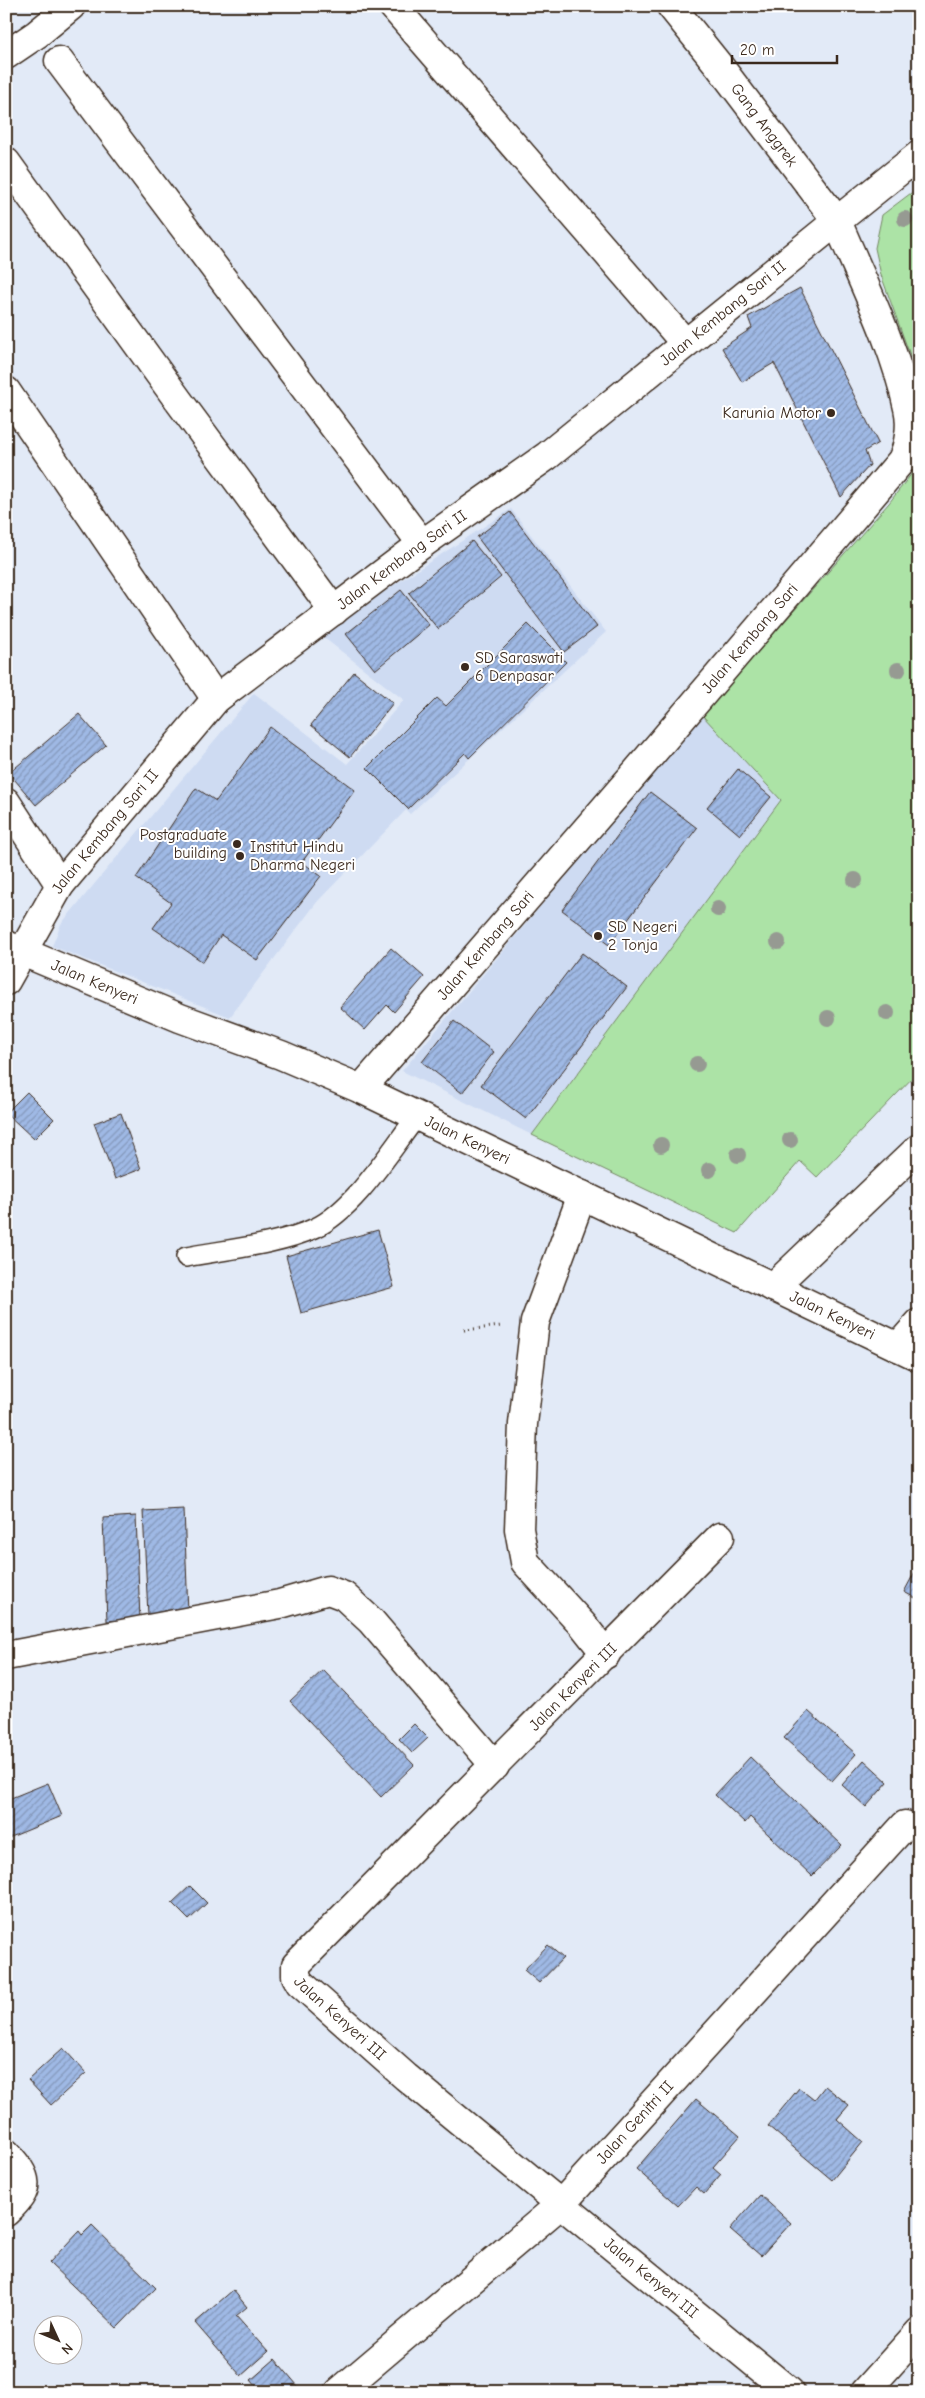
<svg xmlns="http://www.w3.org/2000/svg" width="925" height="2398" viewBox="0 0 925 2398" font-family="'Comic Neue',sans-serif">
  <style>
    .built { fill: #cedbf2 }
    .green { fill: #ace3a6; stroke: #748662 }
    .building { fill: url(#building-hatch); stroke: #3b2a1e }
    .lines { fill: none; stroke-linecap: round; stroke-linejoin: round }
    .lane-casing { stroke: #3b2a1e; stroke-width: 22 }
    .street-casing { stroke: #3b2a1e; stroke-width: 31 }
    .secondary-casing { stroke: #3b2a1e; stroke-width: 31 }
    .path { stroke: #3b2a1e; stroke-width: 3; stroke-dasharray: 1 4; stroke-linecap: butt }
    .lane { stroke: #fff; stroke-width: 19 }
    .street { stroke: #fff; stroke-width: 28 }
    .secondary { stroke: #fff; stroke-width: 28 }
    .tree { fill: #969a92 }
    .poi-dot { fill: #3b2a1e; stroke: #fff; stroke-width: 2 }
    .labels { text-anchor: middle; dominant-baseline: central; stroke-width: 4; stroke-linejoin: round; paint-order: stroke }
    .street-label { font-size: 16px; fill: #3b2a1e; stroke: #fff }
    .poi-label { font-size: 16px; fill: #3b2a1e; stroke: #fff; text-anchor: start }
  </style>
  <defs>
    <pattern id="building-hatch" width="6" height="6" patternUnits="userSpaceOnUse" patternTransform="scale(1.25)"><rect width="6" height="6" fill="#9fb9e5"/><path d="M-1 1l2-2M0 6l6-6M5 7l2-2" fill="none" stroke="#8397b9"/></pattern>
  </defs>
  <rect width="100%" height="100%" fill="#e2eaf7"/>
  <filter id="ink" filterUnits="userSpaceOnUse"><feTurbulence type="fractalNoise" baseFrequency=".02" numOctaves="2"/><feDisplacementMap in="SourceGraphic" scale="10" xChannelSelector="R" yChannelSelector="G"/><feConvolveMatrix kernelMatrix="1 2 1 2 8 2 1 2 1" color-interpolation-filters="sRGB"/></filter>
  <g filter="url(#ink)">
    <!-- built -->
    <path class="built" d="M511,509L606,632L410,814L406,810L317,902L230,1017L52,946L61,924L254,693L347,764L404,700L319,634Z
      M702,715L781,800L532,1135L402,1071Z"/>
    <!-- green -->
    <path class="green" d="M919,187V380L881,275L875,248L882,215Z
      M919,464V1071L817,1177L800,1161L737,1233L532,1135L781,800L702,715L889,503Z"/>
    <!-- building -->
    <path class="building" d="M800,288L878,443L865,451L870,465L841,497L774,363L742,382L722,348L752,328L748,317Z
      M510,512L597,627L564,652L477,537Z
      M472,541L501,577L438,629L409,593Z
      M401,590L429,625L375,670L346,634Z
      M528,624L566,662L469,758L465,753L408,809L367,768L437,698L446,706Z
      M354,672L393,703L350,757L311,725Z
      M79,714L106,745L36,805L9,773Z
      M270,727L355,790L302,862L321,876L257,960L221,935L203,962L153,928L171,903L136,878L196,788L216,801Z
      M738,769L771,797L740,835L707,807Z
      M650,792L697,828L609,945L562,910Z
      M391,948L424,977L394,1012L387,1005L365,1030L340,1007Z
      M582,953L627,987L526,1119L481,1085Z
      M454,1021L494,1052L462,1093L422,1062Z
      M27,1092L54,1119L34,1139L6,1113Z
      M121,1113L141,1169L115,1179L94,1123Z
      M378,1230L394,1287L301,1313L286,1256Z
      M184,1509L188,1613L148,1615L143,1511Z
      M136,1516L140,1620L107,1621L103,1518Z
      M919,1564V1600L904,1592Z
      M323,1670L414,1765L381,1797L290,1701Z
      M808,1711L856,1754L832,1781L784,1738Z
      M414,1724L428,1738L412,1753L399,1739Z
      M750,1757L842,1845L812,1876L750,1817L745,1823L715,1795Z
      M864,1760L888,1782L866,1807L842,1785Z
      M48,1783L62,1816L6,1839V1800Z
      M190,1886L207,1903L189,1920L172,1903Z
      M548,1945L563,1958L539,1983L524,1970Z
      M63,2048L86,2073L51,2105L28,2080Z
      M825,2086L849,2105L837,2119L863,2142L832,2180L768,2126L799,2088L814,2100Z
      M696,2099L740,2136L713,2167L721,2174L704,2194L696,2187L678,2206L636,2169Z
      M760,2195L791,2223L761,2256L730,2229Z
      M92,2225L156,2288L117,2328L49,2263L79,2231L82,2235Z
      M233,2290L247,2307L236,2316L268,2352L241,2376L195,2323Z
      M275,2359L303,2392H261L251,2380Z"/>
    <g class="lines">
      <defs>
        <path id="lane" d="M186,1257C224,1250 281,1244 315,1228C354,1210 391,1150 417,1116"/>
        <g id="street">
          <path d="M393,6L685,343"/>
          <path d="M6,55L37,34L71,6"/>
          <path d="M59,61L422,544"/>
          <path d="M6,162L178,400L334,611"/>
          <path d="M6,391L216,699"/>
          <path d="M6,802L60,885"/>
          <path id="s1" d="M6,981L60,885L216,699L422,544L547,456L837,221L720,67L671,6"/>
          <path id="s2" d="M361,1089L637,771L902,460C909,445 912,424 908,408C894,343 862,281 837,221L919,155"/>
          <path d="M582,1195L535,1322L523,1424L519,1529L525,1562L583,1625L606,1654"/>
          <path d="M773,1287L919,1148"/>
          <path d="M898,1347L919,1323"/>
          <path id="s3" d="M720,1537L296,1965V1976L300,1983L406,2077L790,2392"/>
          <path d="M6,1656L280,1604L328,1590L344,1596L371,1621L495,1766"/>
          <path d="M6,2153C29,2178 32,2188 6,2212"/>
          <path id="s4" d="M339,2392L561,2204L905,1825"/>
          <path d="M865,2392L919,2332"/>
        </g>
        <g id="secondary">
          <path id="s5" d="M6,945L180,1018L281,1055L361,1089L919,1357"/>
        </g>
      </defs>
      <!-- lane casing -->
      <use href="#lane" class="lane-casing"/>
      <!-- street casing -->
      <use href="#street" class="street-casing"/>
      <!-- secondary casing -->
      <use href="#secondary" class="secondary-casing"/>
      <!-- path -->
      <path class="path" d="M464,1330L502,1326"/>
      <!-- lane -->
      <use href="#lane" class="lane"/>
      <!-- street -->
      <use href="#street" class="street"/>
      <!-- secondary -->
      <use href="#secondary" class="secondary"/>
    </g>
    <!-- trees -->
    <g class="tree">
      <circle cx="905" cy="219" r="8"/>
      <circle cx="898" cy="670" r="8"/>
      <circle cx="855" cy="880" r="8"/>
      <circle cx="718" cy="909" r="8"/>
      <circle cx="778" cy="942" r="8"/>
      <circle cx="887" cy="1013" r="8"/>
      <circle cx="828" cy="1018" r="8"/>
      <circle cx="697" cy="1064" r="8"/>
      <circle cx="790" cy="1140" r="8"/>
      <circle cx="661" cy="1145" r="8"/>
      <circle cx="738" cy="1155" r="8"/>
      <circle cx="709" cy="1170" r="8"/>
    </g>
  </g>
  <!-- markers -->
  <g class="poi-dot">
    <circle cx="831" cy="413" r="5"/>
    <circle cx="465" cy="667" r="5"/>
    <circle cx="237" cy="844" r="5"/>
    <circle cx="240" cy="856" r="5"/>
    <circle cx="598" cy="936" r="5"/>
  </g>
  <g class="labels">
    <!-- street labels -->
    <g class="street-label">
      <text transform="translate(764 125) rotate(53)">Gang Anggrek</text>
      <text stroke="none"><textPath href="#s1" startOffset="990">Jalan Kembang Sari II</textPath></text>
      <text stroke="none"><textPath href="#s1" startOffset="585">Jalan Kembang Sari II</textPath></text>
      <text stroke="none"><textPath href="#s2" startOffset="595">Jalan Kembang Sari</textPath></text>
      <text stroke="none"><textPath href="#s1" startOffset="180">Jalan Kembang Sari II</textPath></text>
      <text stroke="none"><textPath href="#s2" startOffset="190">Jalan Kembang Sari</textPath></text>
      <text stroke="none"><textPath href="#s5" startOffset="96">Jalan Kenyeri</textPath></text>
      <text stroke="none"><textPath href="#s5" startOffset="501">Jalan Kenyeri</textPath></text>
      <text stroke="none"><textPath href="#s5" startOffset="906">Jalan Kenyeri</textPath></text>
      <text transform="translate(573 1687) rotate(-45)">Jalan Kenyeri III</text>
      <text stroke="none"><textPath href="#s3" startOffset="675">Jalan Kenyeri III</textPath></text>
      <text stroke="none"><textPath href="#s4" startOffset="401">Jalan Genitri II</textPath></text>
      <text stroke="none"><textPath href="#s3" startOffset="1080">Jalan Kenyeri III</textPath></text>
    </g>
    <!-- poi labels -->
    <g class="poi-label">
      <text x="821" y="413" text-anchor="end">Karunia Motor</text>
      <text x="475" y="658">SD Saraswati<tspan x="475" dy="18">6 Denpasar</tspan></text>
      <text x="227" y="835" text-anchor="end">Postgraduate<tspan x="227" dy="18">building</tspan></text>
      <text x="250" y="847">Institut Hindu<tspan x="250" dy="18">Dharma Negeri</tspan></text>
      <text x="608" y="927">SD Negeri<tspan x="608" dy="18">2 Tonja</tspan></text>
    </g>
  </g>
  <!-- margin -->
  <rect width="925" height="2398" fill="none" stroke="#fff" stroke-width="25"/>
  <rect x="12" y="12" width="900" height="2373" fill="none" stroke="#3b2a1e" stroke-width="2" filter="url(#ink)"/>
  <!-- north arrow -->
  <g transform="translate(58 2340) rotate(134)"><circle r="24" fill="#ffffff" stroke="#b1aaa5"/>
  <path d="M0-4L9 19L0 12L-9 19Z" fill="#3b2a1e"/>
  <text y="-8" font-size="14" font-weight="bold" text-anchor="middle" fill="#3b2a1e">N</text>
  </g>
  <!-- scale -->
  <path d="M732 55v8h105v-8" fill="none" stroke="#3b2a1e" stroke-width="2.5"/>
  <text x="740" y="55" font-size="15" fill="#3b2a1e" stroke="#ffffff" stroke-width="4" paint-order="stroke">20 m</text>
</svg>
